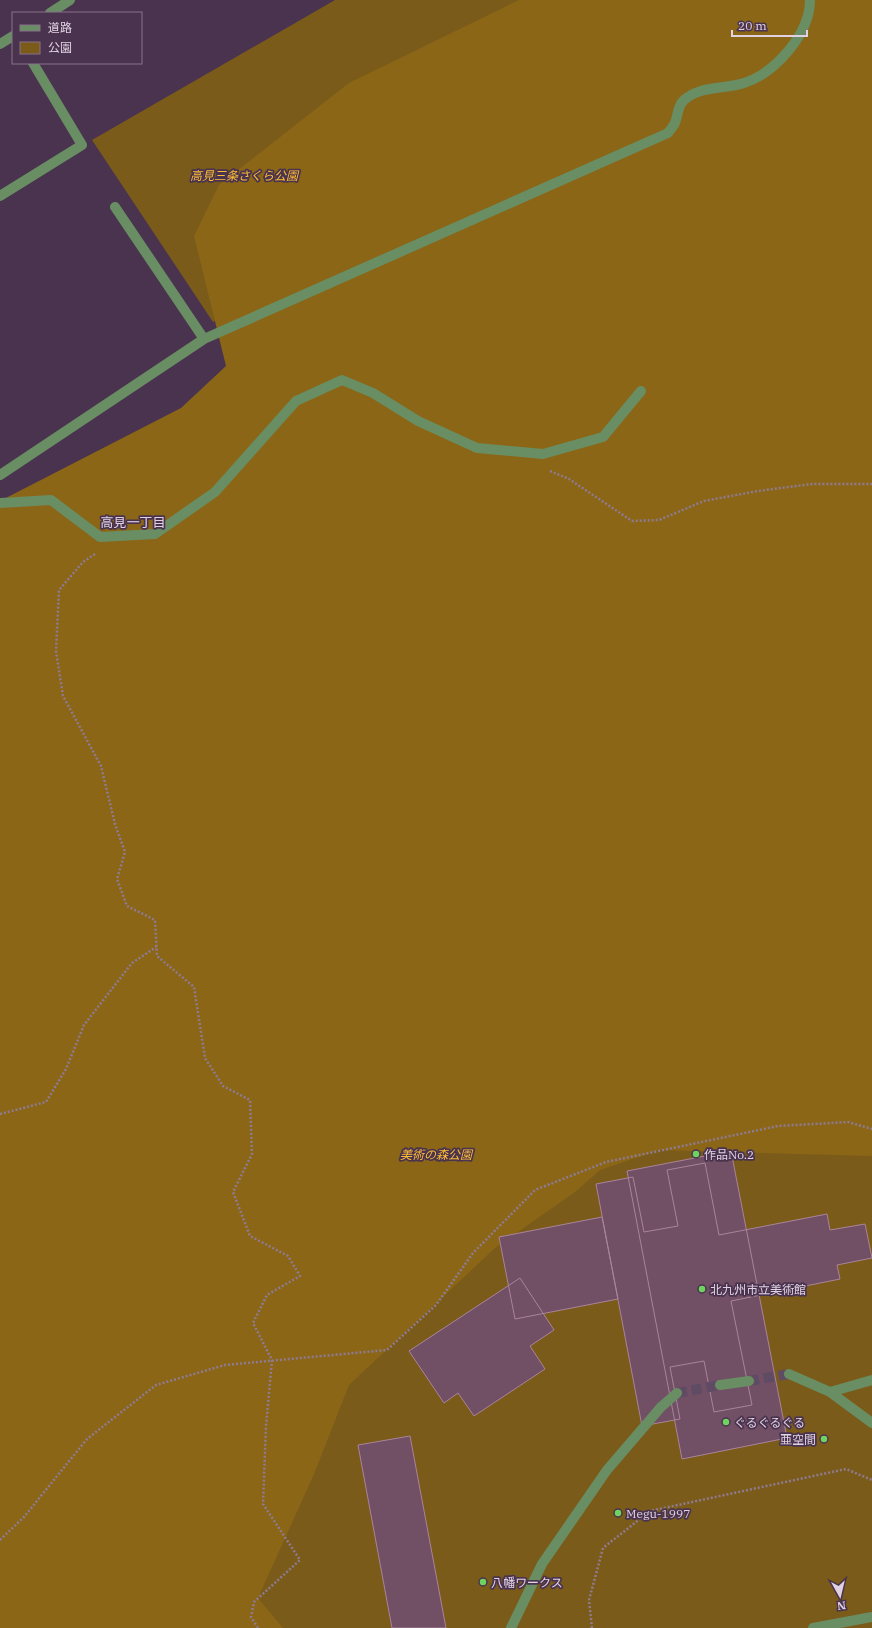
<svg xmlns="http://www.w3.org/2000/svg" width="872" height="1628" viewBox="0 0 872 1628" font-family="'IBM Plex Serif','Noto Sans JP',serif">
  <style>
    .green { fill: #7b5b1a }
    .forest { fill: #8b6617 }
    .building { fill: #714f65; stroke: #a9849b }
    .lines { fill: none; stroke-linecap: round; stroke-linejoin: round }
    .minor-tunnel { stroke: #604b65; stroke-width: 10; stroke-dasharray: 10 5; stroke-linecap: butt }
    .path { stroke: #8e7b92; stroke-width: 2.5; stroke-dasharray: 2 2; stroke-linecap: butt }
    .minor { stroke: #698e63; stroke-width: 10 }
    .poi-dot { fill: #6fd360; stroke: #4a334f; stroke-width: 1.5 }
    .labels { text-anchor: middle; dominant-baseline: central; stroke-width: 3.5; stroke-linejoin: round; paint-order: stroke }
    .park-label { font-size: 12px; font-style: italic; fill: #febd32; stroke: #4a334f }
    .poi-label { font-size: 12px; fill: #e0d2e2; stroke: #4a334f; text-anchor: start }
    .neighbourhood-label { font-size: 13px; fill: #e0d2e2; stroke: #4a334f }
  </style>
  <rect width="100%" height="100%" fill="#4a334f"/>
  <!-- green -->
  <path class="green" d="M335,0H666L398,200L213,322L92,140Z
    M872,496V1628H0V572Z"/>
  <!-- forest -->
  <path class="forest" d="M519,0H872V1156L659,1150L600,1170L575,1192L495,1248L349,1385L314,1474L258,1598L283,1628H0V501L181,408L226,366L194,236L219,185L349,83Z"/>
  <!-- building -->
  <path class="building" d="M731,1151L787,1438L682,1459L627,1171Z
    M705,1163L719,1235L827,1214L830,1230L865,1224L872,1258L837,1265L840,1279L731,1301L752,1405L714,1412L704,1361L670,1367L680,1419L642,1426L596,1184L633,1177L644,1232L678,1226L667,1170Z
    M602,1217L618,1299L515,1319L499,1237Z
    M520,1278L554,1330L530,1346L545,1369L474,1416L458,1393L444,1403L409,1351Z
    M410,1436L446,1628H392L358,1445Z"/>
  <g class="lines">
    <!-- minor-tunnel -->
    <path class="minor-tunnel" d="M749,1381L789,1374
      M677,1393L720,1385"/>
    <!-- path -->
    <path class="path" d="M550,471L569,479L632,521L659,520L704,501L758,491L812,484H872
      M95,554L83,562L59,590L56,651L63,696L101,766L115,824L125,852L117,879L127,906L155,920L157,956L194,987L205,1058L223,1086L250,1100L252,1154L233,1192L250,1236L288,1256L300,1276L267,1295L253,1323L272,1360L266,1426L263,1504L300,1560L254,1602L251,1617L258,1628
      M0,1114L46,1102L66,1069L84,1025L132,963L156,947
      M0,1540L24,1517L87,1439L156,1385L225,1365L387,1350L436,1305L473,1253L535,1190L606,1162L778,1126L848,1122L872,1129
      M592,1628L589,1600L603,1548L650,1511L846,1469L872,1480"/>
    <!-- minor -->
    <path class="minor" d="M50,13L70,0
      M0,44L13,36
      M0,196L82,145L33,63
      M115,207L204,339
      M0,475L204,339L668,133C670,130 673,127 675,123C679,112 677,104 688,97C704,86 726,89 744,83C775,73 810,34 810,0
      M0,503L51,500L100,537L155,534L215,492L296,401L342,380L373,393L418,421L477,448L543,454L603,437L641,391
      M789,1374L830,1392L872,1423
      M720,1385L749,1381
      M830,1392L872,1380
      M511,1628L542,1564L607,1470L661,1407L677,1393
      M813,1628L872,1617"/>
  </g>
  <!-- markers -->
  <g class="poi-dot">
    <circle cx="696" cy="1154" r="4"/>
    <circle cx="702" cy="1289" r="4"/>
    <circle cx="726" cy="1422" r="4"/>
    <circle cx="824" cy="1439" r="4"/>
    <circle cx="618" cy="1513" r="4"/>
    <circle cx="483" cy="1582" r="4"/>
  </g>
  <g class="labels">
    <!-- park labels -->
    <g class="park-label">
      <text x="244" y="175">高見三条さくら公園</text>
      <text x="436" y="1154">美術の森公園</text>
    </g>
    <!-- poi labels -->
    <g class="poi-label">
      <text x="704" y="1154">作品No.2</text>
      <text x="710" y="1289">北九州市立美術館</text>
      <text x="734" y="1422">ぐるぐるぐる</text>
      <text x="816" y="1439" text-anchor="end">亜空間</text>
      <text x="626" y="1513">Megu-1997</text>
      <text x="491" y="1582">八幡ワークス</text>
    </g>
    <!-- neighbourhood labels -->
    <g class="neighbourhood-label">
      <text x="133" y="522">高見一丁目</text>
    </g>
  </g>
  <!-- legend -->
  <rect x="12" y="12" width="130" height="52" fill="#4a334f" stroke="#86738a"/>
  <rect x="20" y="25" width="20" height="6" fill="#698e63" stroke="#86738a"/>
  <text x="48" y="32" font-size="12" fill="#e0d2e2">道路</text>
  <rect x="20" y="42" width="20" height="12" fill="#7b5b1a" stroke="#86738a"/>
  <text x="48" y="52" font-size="12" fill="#e0d2e2">公園</text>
  <!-- north arrow -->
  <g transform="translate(840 1596) rotate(172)" stroke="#4a334f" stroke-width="3" paint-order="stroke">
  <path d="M0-3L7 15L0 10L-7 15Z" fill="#e0d2e2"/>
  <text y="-6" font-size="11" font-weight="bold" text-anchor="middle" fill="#e0d2e2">N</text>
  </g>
  <!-- scale -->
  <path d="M732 30v6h75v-6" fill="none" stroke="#e0d2e2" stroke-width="2"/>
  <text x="738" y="30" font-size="12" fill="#e0d2e2" stroke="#4a334f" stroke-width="3" paint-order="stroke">20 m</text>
</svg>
